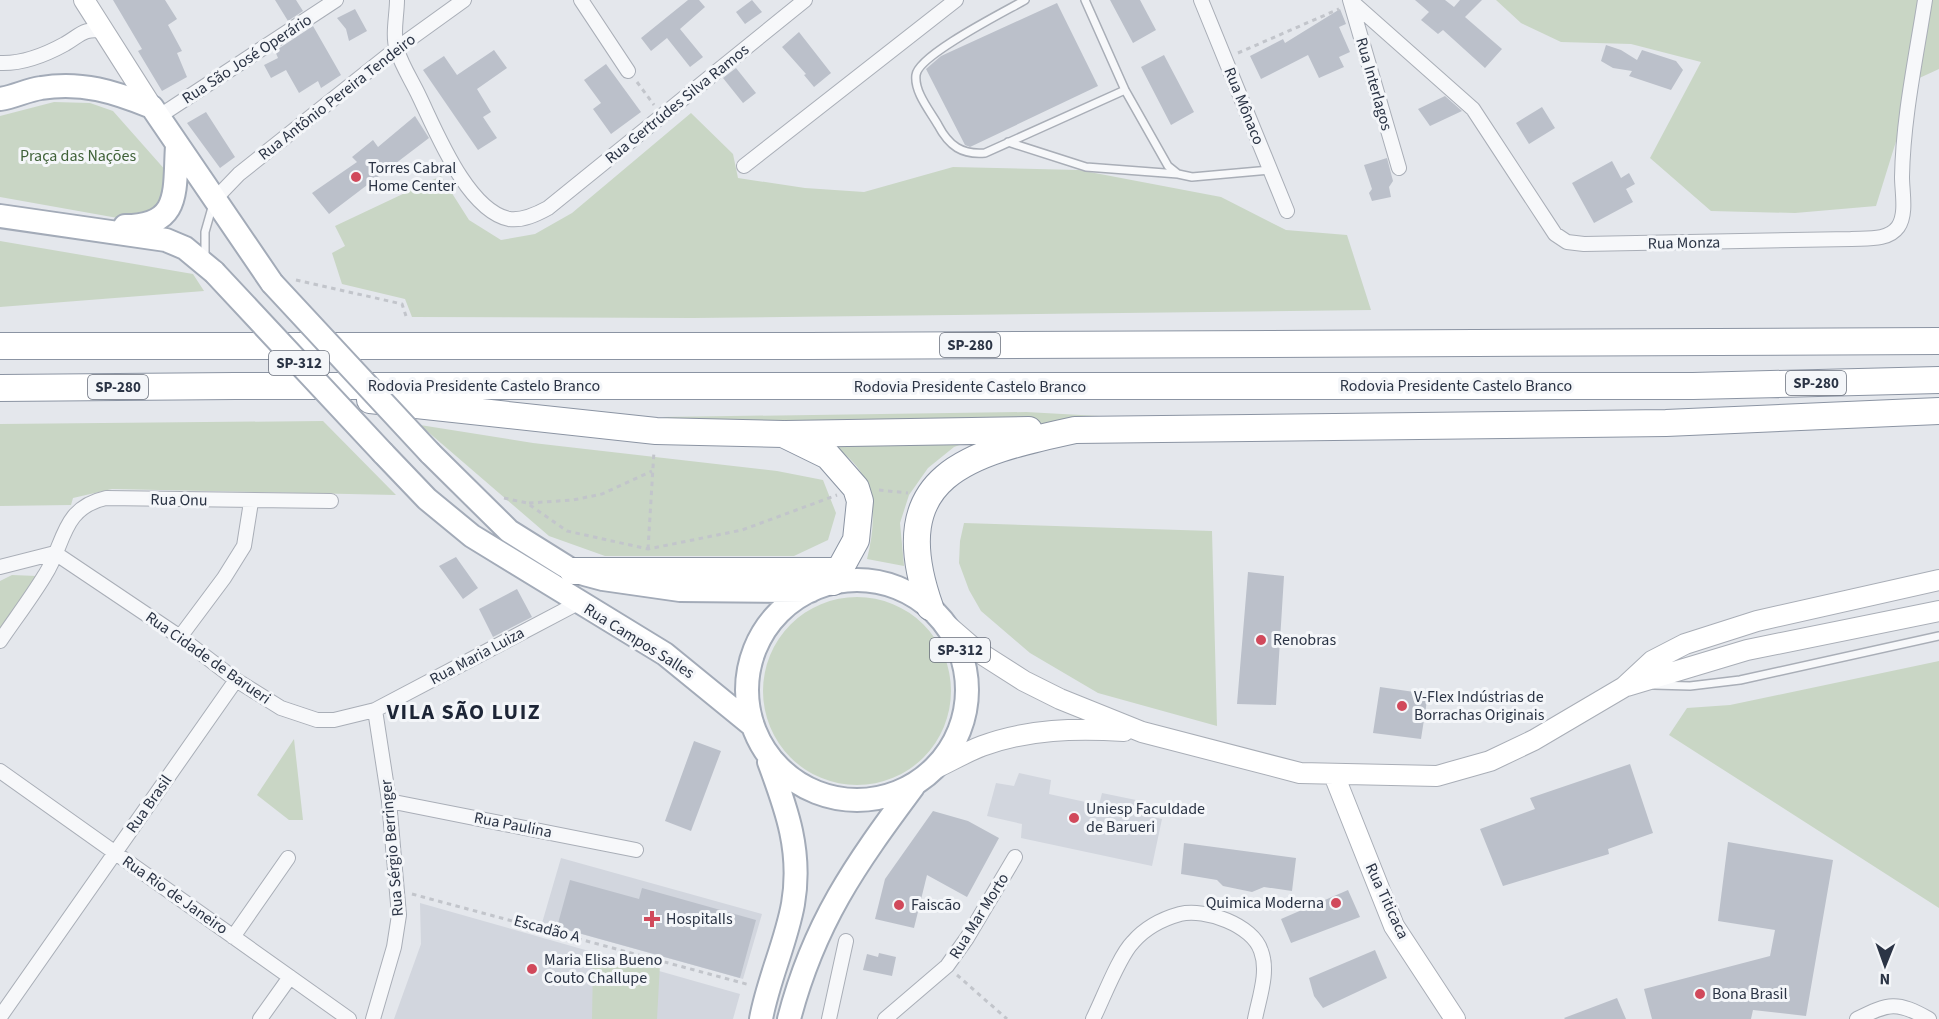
<svg xmlns="http://www.w3.org/2000/svg" width="1939" height="1019" viewBox="0 0 1939 1019" font-family="'Source Sans 3',sans-serif">
  <style>
    .built { fill: #d2d6de }
    .green { fill: #c9d6c5 }
    .building { fill: #bbc0ca }
    .lines { fill: none; stroke-linecap: round; stroke-linejoin: round }
    .lane-casing { stroke: #a9aeb7; stroke-width: 10 }
    .street-casing { stroke: #a9aeb7; stroke-width: 16 }
    .secondary-casing { stroke: #a9aeb7; stroke-width: 22 }
    .primary-casing { stroke: #a3abb8; stroke-width: 26 }
    .highway-casing { stroke: #8b94a3; stroke-width: 28 }
    .path { stroke: #c2c5cb; stroke-width: 3; stroke-dasharray: 4.5 4.5; stroke-linecap: butt }
    .lane { stroke: #f7f8fa; stroke-width: 7 }
    .street { stroke: #f7f8fa; stroke-width: 14 }
    .secondary { stroke: #fff; stroke-width: 20 }
    .primary { stroke: #fff; stroke-width: 22 }
    .highway { stroke: #fff; stroke-width: 26 }
    .primary-bridge-casing { stroke: #a3abb8; stroke-width: 26; stroke-linecap: butt }
    .primary-bridge { stroke: #fff; stroke-width: 22 }
    .poi-dot { fill: #d1495b; stroke: #f4f6f9; stroke-width: 2 }
    .labels { text-anchor: middle; dominant-baseline: central; stroke-width: 6; stroke-linejoin: round; paint-order: stroke }
    .shield { fill: #f4f6f9; stroke: #676e7b; stroke-width: 1.5 }
    .shield-label { font-size: 15px; font-weight: bold; fill: #2b3445 }
    .street-label { font-size: 16px; fill: #2b3445; stroke: #f4f6f9 }
    .park-label { font-size: 16px; fill: #3f6138; stroke: #f4f6f9 }
    .poi-label { font-size: 16px; fill: #2b3445; stroke: #f4f6f9; text-anchor: start }
    .district-label { font-size: 22px; font-weight: bold; letter-spacing: 1.5px; fill: #1d2536; stroke: #f4f6f9 }
  </style>
  <rect width="100%" height="100%" fill="#e4e7ec"/>
  <!-- built -->
  <path class="built" d="M1019,773L1051,780L1049,794L1099,805L1102,793L1136,800L1134,813L1162,819L1152,866L1021,838L1022,824L987,816L996,783L1014,786Z
    M561,858L762,914L743,979L542,923Z
    M420,903L740,994L733,1019H394L421,944Z"/>
  <!-- green -->
  <path class="green" d="M1496,0H1939V69L1915,80L1876,206L1795,213L1711,211L1650,158L1701,62L1631,44L1561,42L1521,23Z
    M54,102L90,103L113,111L167,172L166,199L140,222L0,197V116Z
    M691,113L733,154L738,178L805,188L864,192L953,167L1079,170L1221,197L1286,230L1347,235L1371,310L693,318L412,317L405,299L342,284L332,253L345,246L335,226L441,176L469,220L501,240L535,234L572,213Z
    M0,241L193,274L204,291L0,307Z
    M1026,412L1154,419L993,433L954,447L928,468L909,495L900,523L904,566L867,559C881,504 872,457 812,438C796,433 775,433 758,430C726,426 694,422 662,417Z
    M323,421L396,495L112,489L73,498L71,505L0,506V424Z
    M420,425L533,443L777,471L823,480L836,513L828,540L794,556H605L549,536Z
    M964,523L1212,531L1217,726L1098,693L1030,653L981,611L969,590L959,563L960,541Z
    M12,575L37,576L0,629V581Z
    M763 691a94 94 0 1 1 188 0a94 94 0 1 1-188 0Z
    M1939,661V908L1669,735L1687,708L1730,705Z
    M294,739L303,820H289L257,795Z
    M593,964H660L657,1019H592Z"/>
  <!-- building -->
  <path class="building" d="M113,0H165L177,19L168,25L182,51L177,53L187,77L162,91L138,51L142,49Z
    M275,0H296L303,11L288,21Z
    M688,0H699L705,7L680,29L703,57L690,67L667,38L651,51L641,38Z
    M752,0L762,12L745,24L736,12Z
    M1110,0H1140L1156,30L1133,43Z
    M1415,0H1445L1454,7L1460,0H1482L1465,17L1502,49L1485,68L1443,30L1438,34L1421,20L1429,12Z
    M1057,3L1098,86L970,147L965,145L926,69L941,56Z
    M355,9L367,31L349,41L346,29L337,18Z
    M1340,9L1346,24L1339,27L1350,52L1339,57L1344,67L1319,78L1308,55L1261,79L1250,56L1283,39L1285,43Z
    M313,26L341,75L321,88L318,81L299,93L286,70L271,78L264,65L278,58L275,51Z
    M799,32L831,73L814,87L804,75L806,74L782,47Z
    M1606,45L1621,50L1637,60L1642,50L1676,61L1683,70L1671,90L1629,76L1632,71L1613,68L1601,61Z
    M494,50L507,68L477,89L491,112L483,117L497,138L478,150L423,70L444,56L457,75Z
    M1164,55L1194,112L1171,125L1141,67Z
    M606,64L641,112L611,134L593,109L601,103L584,80Z
    M736,68L756,93L743,103L723,78Z
    M1445,96L1462,111L1430,126L1418,109Z
    M1542,107L1555,128L1529,144L1516,123Z
    M206,112L235,157L220,168L187,123Z
    M415,116L429,138L329,214L312,193L357,162L352,157L373,140L378,147Z
    M1387,158L1393,181L1389,187L1391,197L1372,201L1369,193L1372,189L1364,165Z
    M1612,161L1621,178L1629,173L1635,184L1626,189L1633,202L1594,223L1572,183Z
    M456,557L478,588L463,599L439,566Z
    M1248,572L1284,576L1276,705L1237,704Z
    M517,589L532,617L493,637L479,609Z
    M1380,687L1428,694L1421,739L1373,733Z
    M694,741L721,751L691,831L665,821Z
    M1630,764L1653,833L1608,849L1609,854L1503,886L1480,829L1535,809L1530,798Z
    M933,811L968,821L999,838L967,897L927,875L914,928L875,919L885,879Z
    M1728,842L1833,860L1806,1016L1753,1010L1751,1019H1652L1644,989L1770,956L1775,930L1718,921Z
    M1184,843L1296,858L1292,891L1264,887L1252,892L1223,886L1217,880L1181,874Z
    M570,880L639,899L642,888L756,920L740,978L557,927Z
    M1348,890L1360,917L1291,943L1281,919Z
    M1375,950L1387,978L1323,1008L1314,996L1309,978Z
    M879,953L896,957L892,976L863,970L867,954L878,957Z
    M1617,998L1626,1019H1565L1564,1018Z"/>
  <g class="lines">
    <defs>
      <path id="lane" d="M1025,0C1006,11 918,55 916,75C914,92 930,111 938,125C949,146 962,155 985,153L1125,90
        M1085,0L1125,90L1168,166L1178,174L1192,177L1270,170
        M1008,142L1086,167L1178,174
        M205,258V232L213,204
        M1654,685L1690,686L1740,680L1939,636"/>
      <path id="street" d="M397,0C397,15 392,36 397,50C402,66 412,81 419,96C436,131 467,210 509,219C523,221 537,214 548,208L805,0
        M581,0L628,71
        M1201,0L1287,211
        M1350,0L1473,109L1555,234L1567,242L1584,244L1851,239C1866,238 1888,241 1898,227C1907,214 1902,192 1902,177C1903,118 1916,58 1925,0
        M1350,0L1399,168
        M0,63C23,64 45,55 65,44C82,34 83,28 104,31
        M158,117L336,0
        M744,166L956,0
        M214,200L239,174L396,49L464,0
        M55,553L180,637L236,680L281,708L317,720H334L375,710L578,603
        M0,567L55,553
        M180,637L224,578L244,546L251,502
        M0,641C15,619 31,598 45,575C65,544 61,508 106,498L331,501
        M0,771L349,1019
        M389,801L636,850
        M233,937L288,858
        M0,1017L236,680
        M260,1019L290,977
        M373,1019L394,947L399,915L389,801L375,710
        M829,1019L846,941
        M885,1019L947,966L967,938L1015,857
        M1093,1019C1103,999 1119,956 1133,942C1145,928 1162,919 1180,914C1205,908 1253,925 1261,951C1269,972 1259,998 1255,1019
        M1857,1019C1889,1003 1897,1001 1929,1019"/>
      <path id="secondary" d="M84,0L152,107
        M947,625L977,651L1024,681L1060,699L1142,732L1300,773L1437,776L1490,761L1534,740L1624,687L1652,661L1685,644L1757,621L1939,580
        M1627,686L1747,650L1939,611
        M936,768C951,761 966,752 982,746C1028,729 1076,728 1124,731
        M1334,775L1394,926L1455,1019"/>
      <path id="primary" d="M0,99C14,97 27,90 41,88C81,81 115,92 152,107L272,283
        M0,216L166,240L185,248L214,272
        M125,226C182,226 174,190 177,146
        M383,453L427,499L472,536L665,654L752,725
        M430,453L509,531L573,571L603,579L680,590L810,591
        M747 690a110 110 0 1 1 220 0a110 110 0 1 1-220 0Z
        M761,1019C768,980 786,943 793,904C802,852 787,810 769,762
        M789,1019C814,923 855,865 913,787"/>
      <path id="highway" d="M0,346H808L1939,341
        M0,388L235,386H1693L1939,380
        M370,400L656,431L783,434L828,456L856,488L860,501L856,540L833,582
        M786,434L1029,430
        M573,571H841
        M930,607C883,474 969,453 1075,430L1666,423L1939,411"/>
    </defs>
    <!-- lane casing -->
    <use href="#lane" class="lane-casing"/>
    <!-- street casing -->
    <use href="#street" class="street-casing"/>
    <!-- secondary casing -->
    <use href="#secondary" class="secondary-casing"/>
    <!-- primary casing -->
    <use href="#primary" class="primary-casing"/>
    <!-- highway casing -->
    <use href="#highway" class="highway-casing"/>
    <!-- path -->
    <path class="path" d="M1238,53L1339,9
      M637,82L654,105
      M296,280L402,304L406,316
      M879,490L908,493
      M504,498L527,503L567,531L648,549L742,530L837,495
      M529,503L573,500L602,494L652,471
      M648,549L654,451
      M412,894L750,985
      M957,975L1007,1019"/>
    <!-- lane -->
    <use href="#lane" class="lane"/>
    <!-- street -->
    <use href="#street" class="street"/>
    <!-- secondary -->
    <use href="#secondary" class="secondary"/>
    <!-- primary -->
    <use href="#primary" class="primary"/>
    <!-- highway -->
    <use href="#highway" class="highway"/>
    <defs>
      <path id="primary-bridge" d="M214,272L383,453
        M272,283L430,453"/>
    </defs>
    <!-- primary-bridge casing -->
    <use href="#primary-bridge" class="primary-bridge-casing"/>
    <!-- primary-bridge -->
    <use href="#primary-bridge" class="primary-bridge"/>
  </g>
  <!-- markers -->
  <g class="poi-dot">
    <circle cx="356" cy="177" r="6"/>
    <circle cx="1261" cy="640" r="6"/>
    <circle cx="1402" cy="706" r="6"/>
    <circle cx="1074" cy="818" r="6"/>
    <circle cx="1336" cy="903" r="6"/>
    <circle cx="899" cy="905" r="6"/>
    <path d="M649 910h6v6h6v6h-6v6h-6v-6h-6v-6h6z"/>
    <circle cx="532" cy="969" r="6"/>
    <circle cx="1700" cy="994" r="6"/>
  </g>
  <g class="labels">
    <!-- shield labels -->
    <g class="shield">
      <rect x="940" y="333" width="60" height="24" rx="4.5"/>
      <rect x="269" y="351" width="60" height="24" rx="4.5"/>
      <rect x="1786" y="371" width="60" height="24" rx="4.5"/>
      <rect x="88" y="375" width="60" height="24" rx="4.5"/>
      <rect x="930" y="638" width="60" height="24" rx="4.5"/>
    </g>
    <g class="shield-label">
      <text x="970" y="345">SP-280</text>
      <text x="299" y="363">SP-312</text>
      <text x="1816" y="383">SP-280</text>
      <text x="118" y="387">SP-280</text>
      <text x="960" y="650">SP-312</text>
    </g>
    <!-- street labels -->
    <g class="street-label">
      <text transform="translate(247 59) rotate(-33)">Rua São José Operário</text>
      <text transform="translate(1374 84) rotate(74)">Rua Interlagos</text>
      <text transform="translate(337 97) rotate(-38)">Rua Antônio Pereira Tendeiro</text>
      <text transform="translate(677 104) rotate(-39)">Rua Gertrúdes Silva Ramos</text>
      <text transform="translate(1244 106) rotate(68)">Rua Mônaco</text>
      <text transform="translate(1684 243) rotate(-1)">Rua Monza</text>
      <text x="484" y="386">Rodovia Presidente Castelo Branco</text>
      <text x="1456" y="386">Rodovia Presidente Castelo Branco</text>
      <text x="970" y="387">Rodovia Presidente Castelo Branco</text>
      <text transform="translate(179 500) rotate(1)">Rua Onu</text>
      <text transform="translate(639 641) rotate(32)">Rua Campos Salles</text>
      <text transform="translate(477 656) rotate(-28)">Rua Maria Luiza</text>
      <text transform="translate(208 658) rotate(35)">Rua Cidade de Barueri</text>
      <text transform="translate(149 804) rotate(-55)">Rua Brasil</text>
      <text transform="translate(513 825) rotate(11)">Rua Paulina</text>
      <text transform="translate(392 848) rotate(-95)">Rua Sérgio Berringer</text>
      <text transform="translate(175 895) rotate(35)">Rua Rio de Janeiro</text>
      <text transform="translate(1387 901) rotate(65)">Rua Titicaca</text>
      <text transform="translate(979 916) rotate(-58)">Rua Mar Morto</text>
      <text transform="translate(547 929) rotate(15)">Escadão A</text>
    </g>
    <!-- park labels -->
    <g class="park-label">
      <text x="78" y="156">Praça das Nações</text>
    </g>
    <!-- poi labels -->
    <g class="poi-label">
      <text x="368" y="168">Torres Cabral<tspan x="368" dy="18">Home Center</tspan></text>
      <text x="1273" y="640">Renobras</text>
      <text x="1414" y="697">V-Flex Indústrias de<tspan x="1414" dy="18">Borrachas Originais</tspan></text>
      <text x="1086" y="809">Uniesp Faculdade<tspan x="1086" dy="18">de Barueri</tspan></text>
      <text x="1324" y="903" text-anchor="end">Quimica Moderna</text>
      <text x="911" y="905">Faiscão</text>
      <text x="666" y="919">HospitalIs</text>
      <text x="544" y="960">Maria Elisa Bueno<tspan x="544" dy="18">Couto Challupe</tspan></text>
      <text x="1712" y="994">Bona Brasil</text>
    </g>
    <!-- district labels -->
    <g class="district-label">
      <text x="464" y="712">VILA SÃO LUIZ</text>
    </g>
  </g>
  <!-- north arrow -->
  <g transform="translate(1885 965) rotate(181)" stroke="#f4f6f9" stroke-width="4.5" paint-order="stroke">
  <path d="M0-4.5L10 22L0 15L-10 22Z" fill="#2b3445"/>
  <text y="-9" font-size="16" font-weight="bold" text-anchor="middle" fill="#2b3445">N</text>
  </g>
</svg>
